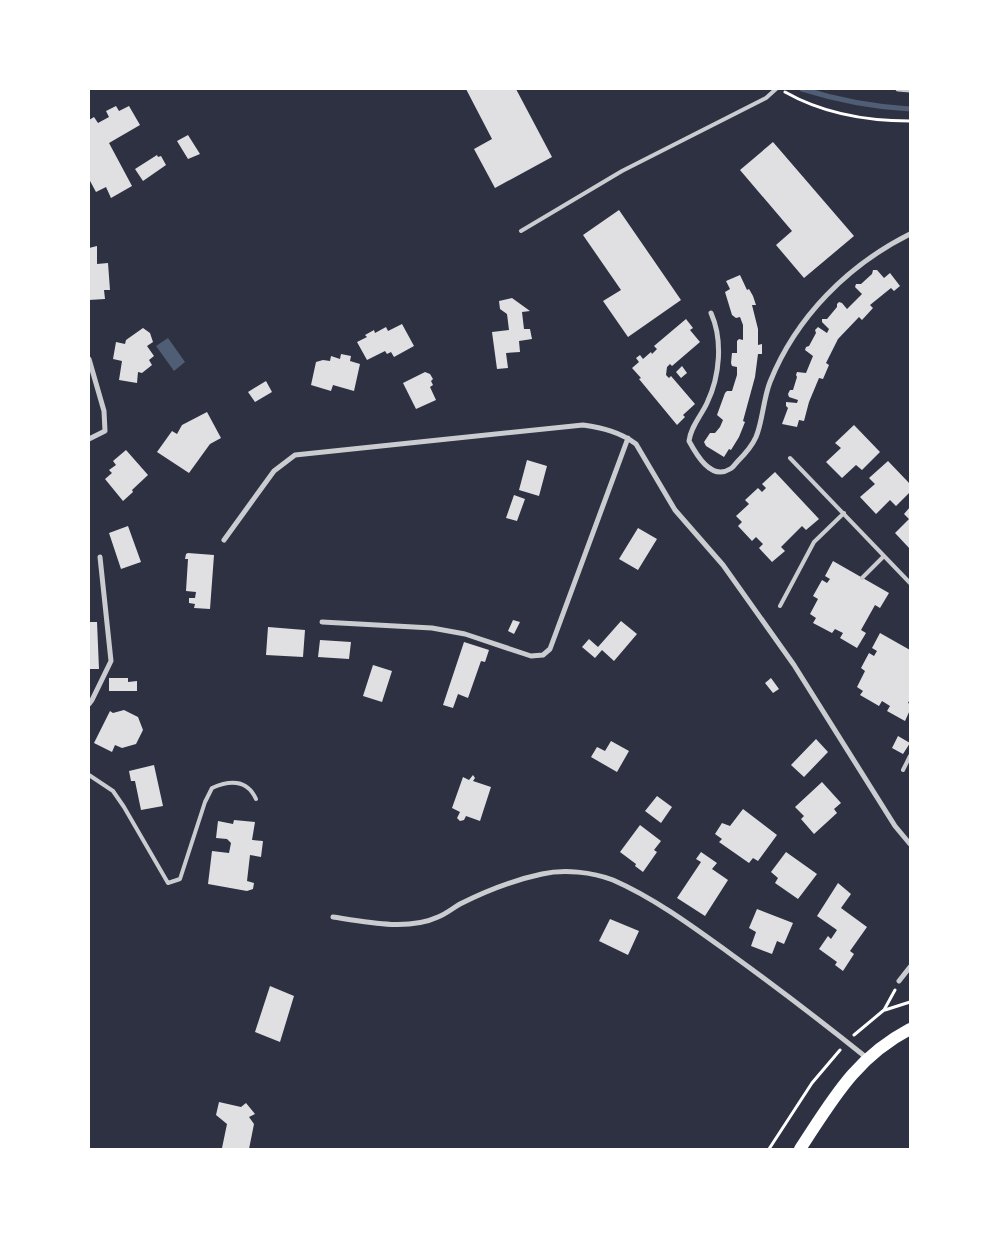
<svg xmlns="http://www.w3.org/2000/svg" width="999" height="1238" viewBox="0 0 999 1238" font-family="Mulish,sans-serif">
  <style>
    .water { fill: #4f5d75 }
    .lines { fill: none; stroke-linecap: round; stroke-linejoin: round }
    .stream { stroke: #4f5d75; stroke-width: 5 }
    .building { fill: #e0e0e3 }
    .path { stroke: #fff; stroke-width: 3 }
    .service { stroke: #caccd0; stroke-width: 4 }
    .minor { stroke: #caccd0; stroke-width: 5 }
    .primary { stroke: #fff; stroke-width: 12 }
  </style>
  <rect width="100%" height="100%" fill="#2d3142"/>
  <!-- water -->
  <path class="water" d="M168,338L185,362L174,371L156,346Z"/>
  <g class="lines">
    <!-- stream -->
    <path class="stream" d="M802,89C837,100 873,107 910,109"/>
  </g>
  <!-- building -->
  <path class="building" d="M466,89H516L552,157L495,188L474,149L492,139Z
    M116,106L119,111L129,106L140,125L109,143L132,186L111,198L106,187L96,192L89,179V120L94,117L98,123L109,117L106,111Z
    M188,135L200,154L188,159L177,141Z
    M773,142L854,236L804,278L776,245L792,231L740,170Z
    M157,155L158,157L161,156L166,165L143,181L135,169Z
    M619,210L681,300L628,337L603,301L621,290L583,235Z
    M97,246V264L108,263L110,290H104L105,299L89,300V248Z
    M873,270H877L884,278L890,273L900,286L894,291L891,288L870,305L873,308L862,320L859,317L838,339L826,363L829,365L823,379L819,378L809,402L804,421L799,420L797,427L782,424L788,408L786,406V402L797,403L798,400L789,397L788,394L790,390H793L797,377L796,375L797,372L806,373L813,356L805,350L806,347L809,346L816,333L815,330L818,327L827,333L829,329L822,322V319H827L837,307V304L839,302L842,303L847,309L862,294L855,287L856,284H861L872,274Z
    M740,275L747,290L749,289L753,296L756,305H752L758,329V345L762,344V354H758L755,377L743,421L745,422L739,437L731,450L729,449L724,457L706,446L704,442L710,433H715L720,427L723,420L717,415L725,393L727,391H732L737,375V367L732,366L731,363L732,353H737V341L739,339L743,340V325L740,317L736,318L732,315L725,292L730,289L726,281Z
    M512,298L530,311L522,312L524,329H530L532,339L519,341L520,352L506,353L508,368L497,369L492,332L509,330L507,314L500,309L499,301Z
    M686,319L693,328L690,330L700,342L672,366L670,364L667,367L666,375L669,378L671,376L695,404L683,415L685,417L677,425L639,379L641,378L632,368L639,362L636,358L640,355L643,359L651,352L652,354L657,349L654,346Z
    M402,324L414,346L394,357L391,352L387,354L385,351L367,360L357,342L367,337L365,335L374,330L375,333L386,327L388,331Z
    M143,328L150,333L153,342L147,346L154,356L149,360L152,365L142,373L138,372L137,383L119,380L122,361L113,359L116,342L125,344L126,340Z
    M341,354L351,356L350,361L360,364L354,391L333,385L331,391L311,385L316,362L323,360L330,361L331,356L340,359Z
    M682,366L687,373L681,378L676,372Z
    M425,372L430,374L433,379L431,381L433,385L430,387L436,400L416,409L403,383Z
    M266,381L272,392L255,402L248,392Z
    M207,412L221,438L210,444L189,473L157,452L172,431L177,434L182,425Z
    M854,425L880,452L862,470L856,465L842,478L826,462L841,448L835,443Z
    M126,450L148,475L132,490L133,492L123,501L105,479L112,473L109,470L116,465L113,461Z
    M527,460L547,466L539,496L519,490Z
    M888,461L910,484V492L896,506L890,500L876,514L860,497L875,484L869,478Z
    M775,472L819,519L806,530L802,526L781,547L785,551L772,562L759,548L763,544L756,537L752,541L738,526L742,522L736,516L749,504L745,500L758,488L762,492L766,488L762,484Z
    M514,495L525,499L517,521L506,518Z
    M910,507V549L895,533L909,519L904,514Z
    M128,526L141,562L121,569L109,533Z
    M638,528L657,539L638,570L619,559Z
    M188,553L214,555L210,609L194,608L195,604L189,603V598H195L196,592L186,591L188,559H185L186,554Z
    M833,561L889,593L880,608L875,605L861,630L866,633L857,648L840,638L843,633L835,629L832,633L813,623L816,618L810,614L818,599L813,596L822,580L827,583L830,579L825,576Z
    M513,620L520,622L514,634L508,631Z
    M621,621L637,634L614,661L602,650L595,658L582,647L589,639L598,647Z
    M89,622H97L99,669H89Z
    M268,627L305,630L303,657L266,655Z
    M880,633L910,650V699L908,703L910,704V710L905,721L887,711L890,706L882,701L879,706L860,695L863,691L857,687L865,671L861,668L869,653L874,656L877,651L872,648Z
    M320,640L351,642L349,659L318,657Z
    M464,642L489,650L485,662L481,661L468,698L458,694L453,708L443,705Z
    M373,665L392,671L382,702L363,696Z
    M109,678H128V682L137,681V691H109Z
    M771,678L779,689L773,693L765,683Z
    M124,710L138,717L143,730L136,744L122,748L115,745L112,752L94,743L110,711L113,713Z
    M898,736L910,743L903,754L892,748Z
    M816,739L828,752L804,777L791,765Z
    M611,741L629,751L617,772L591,757L597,747L605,751Z
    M154,765L163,806L141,810L135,781H131L129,771Z
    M473,775L475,778L473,781L491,787L480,821L466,816L464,820L460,821L457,818L460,812L452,808L463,777L469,780Z
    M822,782L841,803L834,809L837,813L814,834L801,819L804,816L795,807Z
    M657,796L672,807L661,823L645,811Z
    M743,809L777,835L758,861L753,858L749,863L719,842L722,839L715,834L722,823L730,826Z
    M234,820L255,822L252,840L263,841L261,857L250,855L247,881L254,883L253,889L247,891L208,884L212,851L229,853L231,843L227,839L216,838L218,821L233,824Z
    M640,825L661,841L654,850L657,852L643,872L635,866L636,864L620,852Z
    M701,852L717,863L712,869L728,880L705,916L677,898L701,862L696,859Z
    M786,852L817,874L798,899L775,883L778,878L771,872Z
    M838,883L851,894L841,908L867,927L850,951L854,954L843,971L835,965L837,962L819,949L828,936L831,939L837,930L817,916Z
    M757,909L793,923L784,944L777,941L772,954L751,946L756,932L749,928Z
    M610,919L639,931L628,955L599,941Z
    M270,986L294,996L280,1042L255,1032Z
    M219,1102L241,1107L246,1103L255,1114L249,1117L254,1124L249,1149L222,1148L227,1124L216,1115Z"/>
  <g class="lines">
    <!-- path -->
    <path class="path" d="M785,92C822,113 868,121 910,121
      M885,1010L910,1002
      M854,1035L884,1010L895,990
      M769,1149L812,1083L840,1050"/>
    <!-- service -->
    <path class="service" d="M521,231L622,171L766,98L776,89
      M790,458L910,583
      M862,578L884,556
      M780,606L814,542L844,513
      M903,770L910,756
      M89,775L113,791L124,807L168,883L180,879L205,802L212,788C230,780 247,779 256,799"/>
    <!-- minor -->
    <path class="minor" d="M898,89L910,90
      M711,313C723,340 720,376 707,403C701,416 691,426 689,441C696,454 711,481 730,469C733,468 735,464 738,461C744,455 752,446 756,437C763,420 763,400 770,382C796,317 848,265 910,234
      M89,359L104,411L105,431L89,439
      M224,540L274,471L295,455L583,425C603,428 620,432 636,444L675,510L723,565L794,665L895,826L910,844
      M322,622L432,628L465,634L531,656L543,655L550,649L628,438
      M89,704L92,700L111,661L100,557
      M333,917C365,922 408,931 438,917C446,914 453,908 460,904C486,891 514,880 542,874C564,869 592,872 613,880C654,898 692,926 728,952C775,986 821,1021 867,1058
      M899,981L910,967"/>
    <!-- primary -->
    <path class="primary" d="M800,1149C833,1099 855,1058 910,1029"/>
  </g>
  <!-- border -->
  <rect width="999" height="1238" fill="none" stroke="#ffffff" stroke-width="180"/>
</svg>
